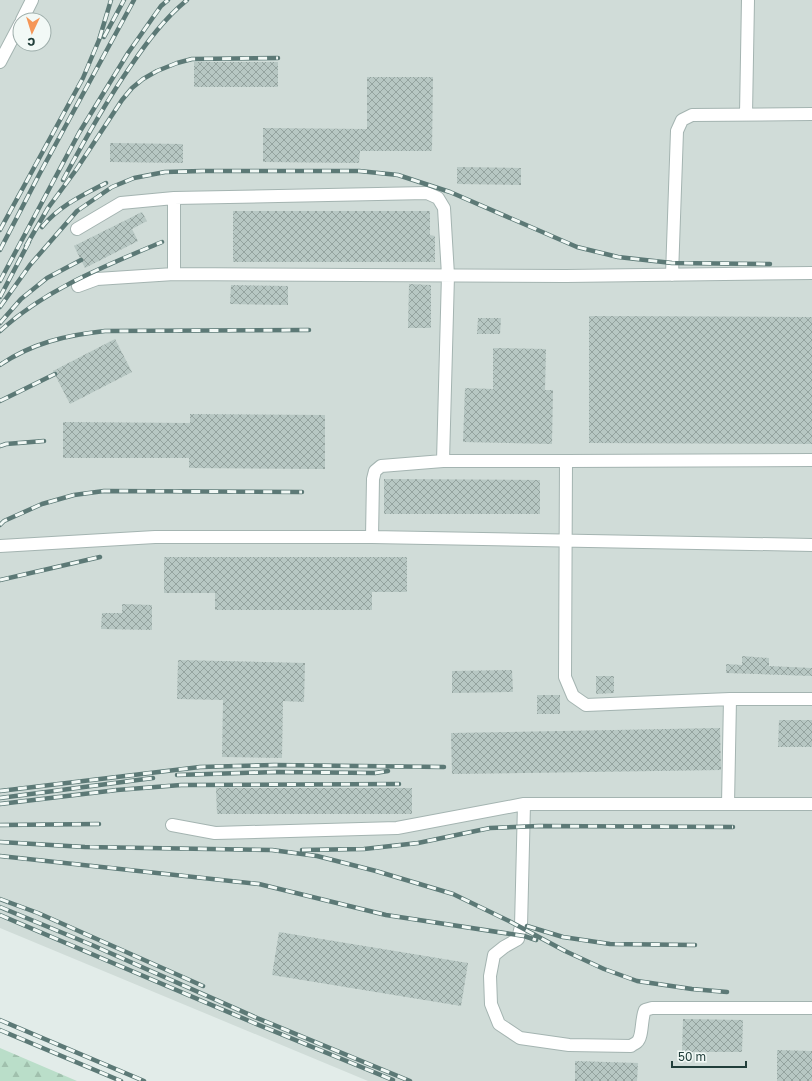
<svg xmlns="http://www.w3.org/2000/svg" width="812" height="1081" viewBox="0 0 812 1081" font-family="'Golos Text',sans-serif">
  <style>
    .built { fill: #d0dcd8; fill-rule: evenodd }
    .forest { fill: url(#forest-firs) }
    .building { fill: url(#building-cross-hatch) }
    .lines { fill: none; stroke-linecap: round; stroke-linejoin: round }
    .minor-casing { stroke: #a4b4b1; stroke-width: 14 }
    .minor { stroke: #fff; stroke-width: 12 }
    .rail-casing { stroke: #5c7976; stroke-width: 4.5 }
    .rail { stroke: #f2f9f6; stroke-width: 3; stroke-dasharray: 9; stroke-linecap: butt }
  </style>
  <defs>
    <pattern id="forest-firs" width="22" height="20" patternUnits="userSpaceOnUse"><rect width="22" height="20" fill="#badec9"/><path d="M5 1l3.5 6h-7zM16 11l3.5 6h-7z" fill="#a0c0ad"/></pattern>
    <pattern id="building-cross-hatch" width="8" height="8" patternUnits="userSpaceOnUse"><rect width="8" height="8" fill="#b7c7c3"/><path d="M0 0l8 8M0 8l8-8" fill="none" stroke="#94a39f"/></pattern>
  </defs>
  <rect width="100%" height="100%" fill="#e2ece9"/>
  <!-- built -->
  <path class="built" d="M0,0H812V1081H368L0,928ZM20,20H44V44H20Z"/>
  <!-- forest -->
  <path class="forest" d="M0,1048L77,1081H0Z"/>
  <!-- building -->
  <path class="building" d="M194,62H278V87H194Z
    M367,77H433L432,151H360L359,163L263,162V128L367,129Z
    M110,143L183,144V163L110,162Z
    M457,167L521,168V185L457,184Z
    M233,211H430V235L435,236V262H233Z
    M142,212L147,221L132,229L138,241L85,268L74,246Z
    M409,284L431,285V328H408Z
    M231,285L288,286V305L230,304Z
    M589,316L812,317V444L589,443Z
    M478,318H501L500,334H477Z
    M115,339L132,372L70,404L53,371Z
    M493,348L546,349L545,390H553L552,444L463,442L465,388L493,389Z
    M190,414L325,415V469L189,468V458H63V422L190,423Z
    M384,479L540,480V514H384Z
    M164,557H407V592H372V610H215V593H164Z
    M122,604L152,605V630L101,629L102,613H122Z
    M742,656L769,658V666L812,668V676L726,673V664L742,665Z
    M178,660L305,663L304,702L283,701L282,758L222,757L223,700L177,699Z
    M512,670L513,692L452,693V671Z
    M596,676H614V693L596,694Z
    M537,695H560V714H537Z
    M779,720H812V747H778Z
    M720,728L721,770L452,774L451,733Z
    M216,788H412V814H217Z
    M279,932L468,963L461,1006L272,975Z
    M683,1019L743,1020L742,1052H682Z
    M777,1050L812,1051V1081H777Z
    M575,1061L638,1063L637,1081H575Z"/>
  <g class="lines">
    <defs>
      <path id="minor" d="M22,20L32,0
        M0,62L20,24
        M746,114L748,0
        M174,198V274
        M77,229L121,203L174,198L427,193L438,198L444,208L448,275L443,461
        M672,275L677,131L682,120L692,115L812,114
        M78,286L97,279L174,274L566,276L812,273
        M812,460L566,461L565,677L573,696L586,705L730,699H812
        M372,537L373,479L375,471L381,466L443,461H566
        M0,546L155,537H372L812,545
        M524,804L521,926L518,939L504,947L494,955L490,976L491,1004L499,1024L520,1038L569,1045L631,1046C633,1044 635,1044 637,1042C643,1037 641,1018 645,1010L652,1008H812
        M728,804L730,699
        M172,825L215,833L397,828L524,804H812"/>
    </defs>
    <!-- minor casing -->
    <use href="#minor" class="minor-casing"/>
    <!-- minor -->
    <use href="#minor" class="minor"/>
    <defs>
      <path id="rail" d="M104,37L124,0
        M63,180C84,141 105,103 130,67C147,42 164,19 187,0
        M42,227C59,206 83,195 106,183
        M0,230L83,78L99,40L111,0
        M26,246L48,208L76,170L122,100L132,88L143,79L157,71L177,63L192,59L278,58
        M0,250L40,173L134,0
        M0,281L79,133L128,53L161,6L168,0
        M0,297L29,242
        M0,307L30,265L77,211L112,187L134,178L165,172L202,171H359L398,175L450,192L577,247L618,257L672,263L770,264
        M0,323L21,299L47,278L81,260
        M0,331C46,289 105,266 162,242
        M0,365C32,343 67,335 105,331L309,330
        M0,401L55,374
        M0,446L6,444L44,441
        M0,525L4,521L42,504L74,495L104,491L302,492
        M0,580L100,557
        M177,775L276,772L375,773L388,771
        M0,791L200,767L274,765L444,767
        M0,798L153,778
        M0,804L117,790L181,785L399,784
        M0,825L99,824
        M0,842L85,847L272,850L317,856L376,871L453,894L509,921L565,951L604,969L637,981L692,989L727,992
        M302,850L364,849L418,843L490,828L539,826L733,827
        M0,856L259,884L386,915L524,936L536,940
        M0,899L38,913L203,986
        M0,907L92,945L257,1018L410,1081
        M0,915L254,1023L393,1080
        M527,926L563,937L610,944L695,945
        M0,1020L144,1081
        M0,1030L121,1081"/>
    </defs>
    <!-- rail casing -->
    <use href="#rail" class="rail-casing"/>
    <!-- rail -->
    <use href="#rail" class="rail"/>
  </g>
  <!-- north arrow -->
  <g transform="translate(32 32) rotate(184)"><circle r="19" fill="#f2f9f6" stroke="#9eaeab"/>
  <path d="M0-3L7 15L0 10L-7 15Z" fill="#f59657"/>
  <text y="-6" font-size="11" font-weight="bold" text-anchor="middle" fill="#213e3a">С</text>
  </g>
  <!-- scale -->
  <path d="M672 1061v6h74v-6" fill="none" stroke="#213e3a" stroke-width="2"/>
  <text x="678" y="1061" font-size="12" fill="#213e3a" stroke="#f2f9f6" stroke-width="3" paint-order="stroke">50 m</text>
</svg>
